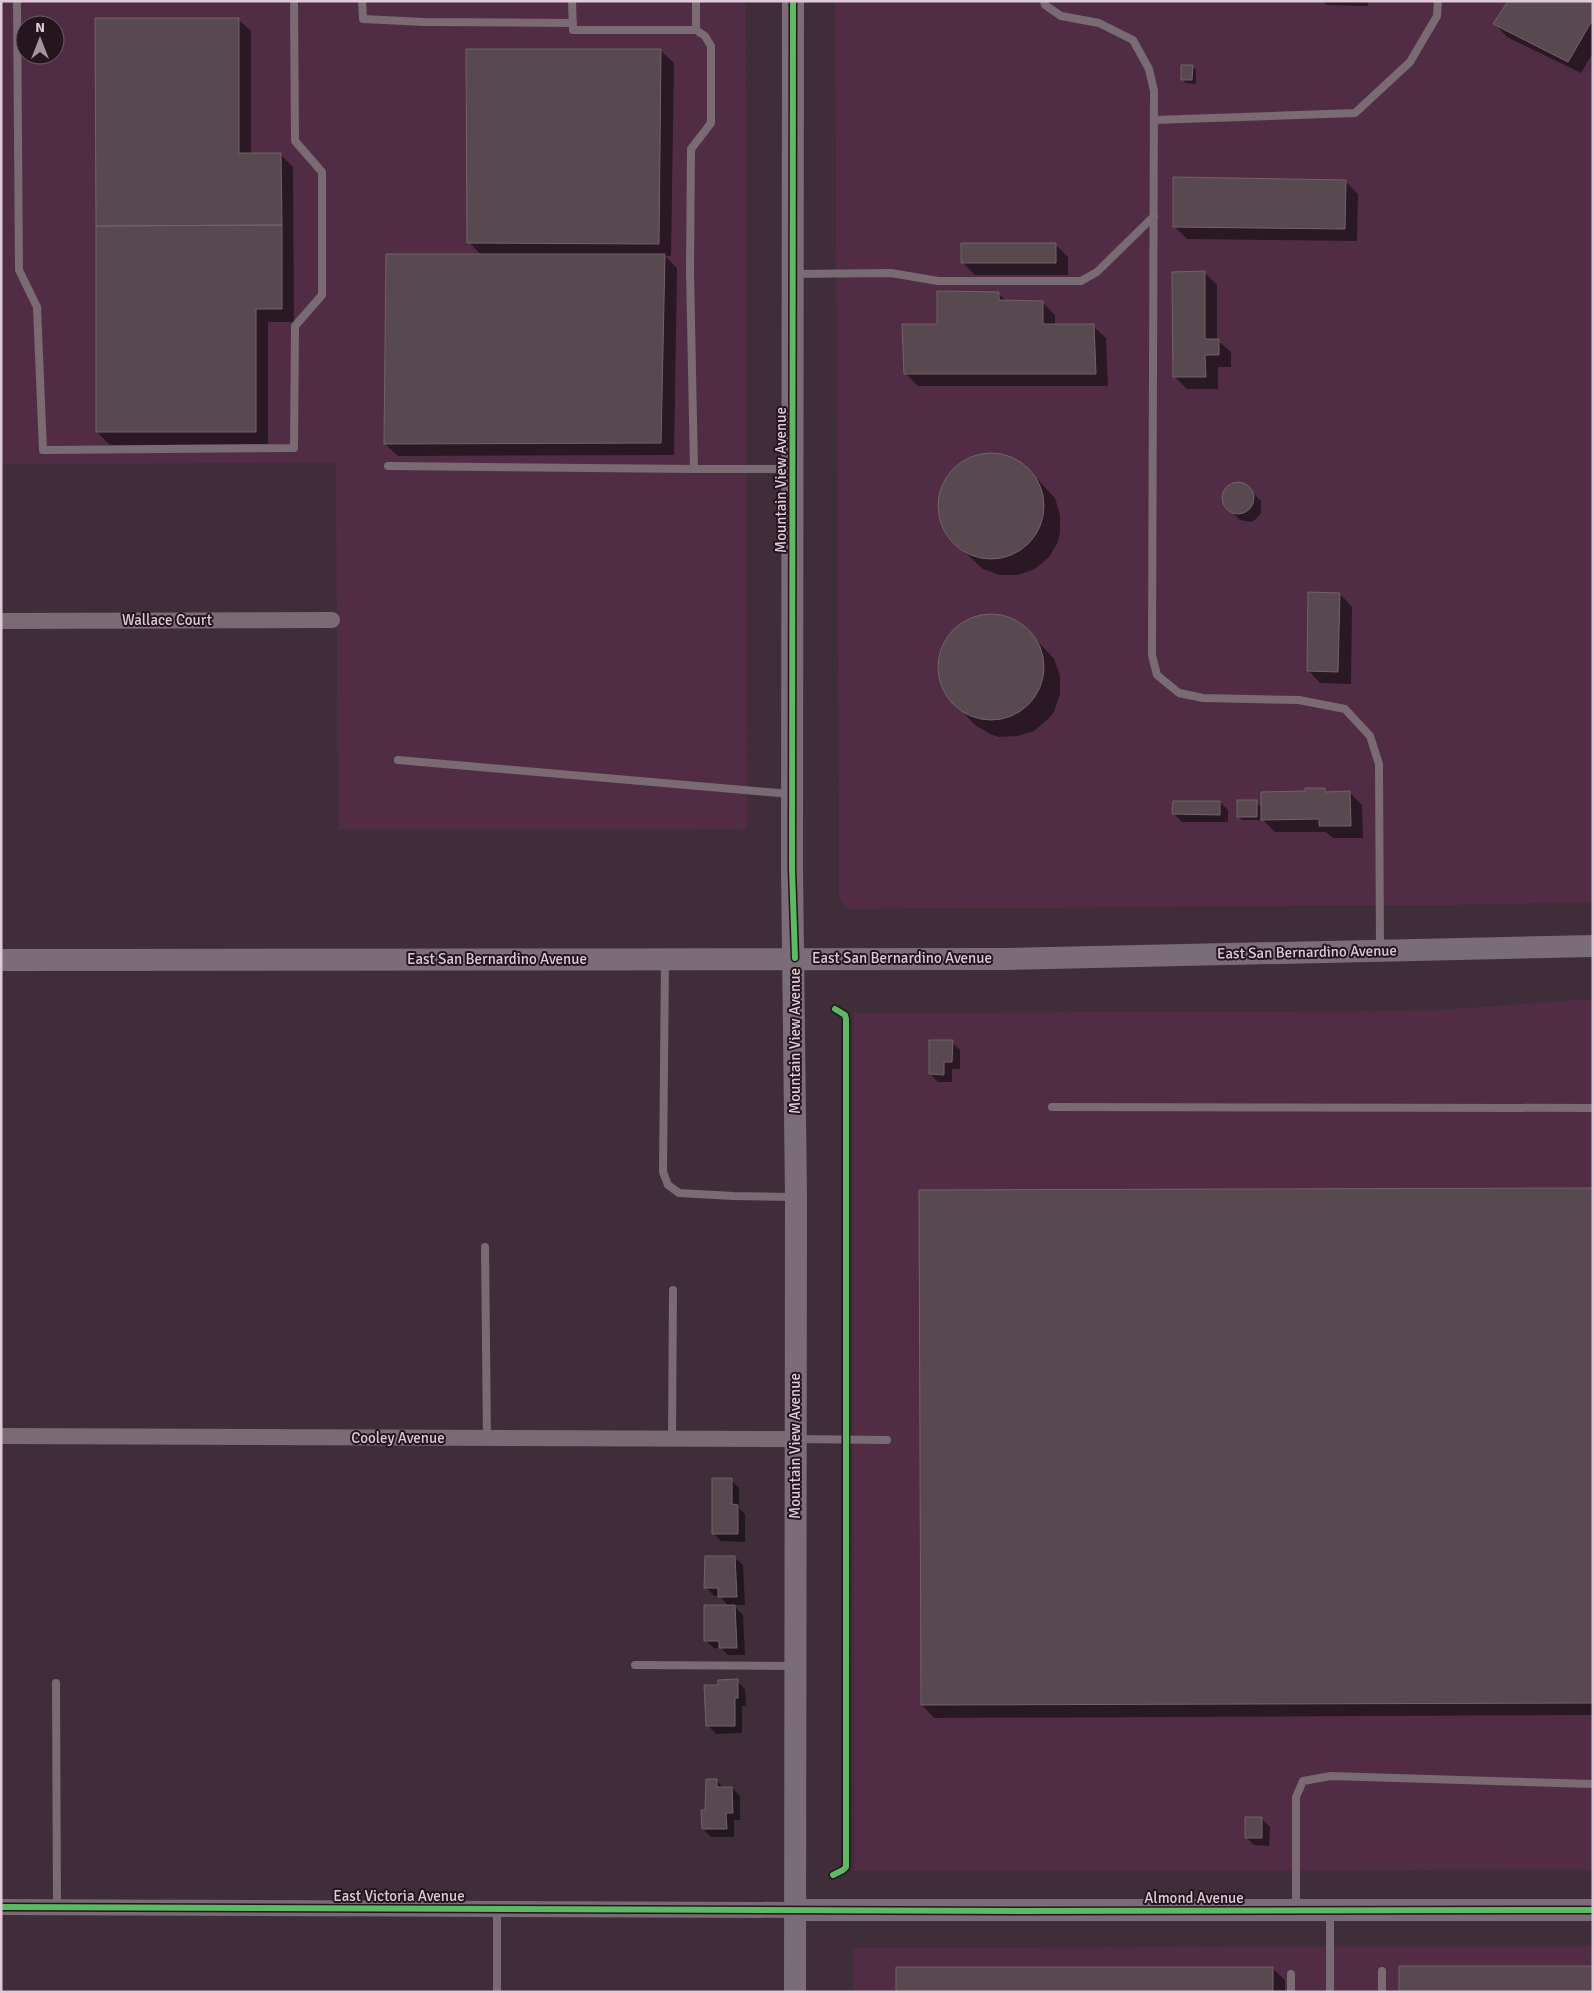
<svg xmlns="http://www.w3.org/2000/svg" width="1594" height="1993" viewBox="0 0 1594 1993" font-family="Signika,sans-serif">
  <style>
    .built { fill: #502d44; fill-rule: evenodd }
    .shadow { fill: #0007 }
    .building { fill: #58484f; stroke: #736269 }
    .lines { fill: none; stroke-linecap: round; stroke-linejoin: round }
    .lane { stroke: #7a6a74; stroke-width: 8 }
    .street { stroke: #7a6a74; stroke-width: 16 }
    .secondary { stroke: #7a6c78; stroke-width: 22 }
    .cycleway-casing { stroke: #24151e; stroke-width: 9 }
    .cycleway { stroke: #5cba63; stroke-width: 6 }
    .labels { text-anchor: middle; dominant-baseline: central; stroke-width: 4; stroke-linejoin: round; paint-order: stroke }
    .street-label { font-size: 15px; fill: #dfcad7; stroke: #24151e }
  </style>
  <rect width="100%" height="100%" fill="#3f2d39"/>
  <!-- built -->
  <path class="built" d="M1,1H742L746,4L747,829L338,830L336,463L1,464ZM25,25H55V55H25Z
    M835,1H1593V902L1451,905L846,909L839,898Z
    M1593,999V1870L854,1871L853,1013L1423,1011Z
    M1593,1946V1992H853V1948Z"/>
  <!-- shadow -->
  <path class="shadow" d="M1323,1H1368V6L1327,5Z
    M1593,1V53L1581,73L1507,37L1495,24Z
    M238,19L251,31V155H281L293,167L294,322H268V444L110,445L97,432Z
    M661,51L674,63L671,256H665L677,268L674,455L398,456L385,444L481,255L469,242Z
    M1192,66L1196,70V84L1186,83L1182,80Z
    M1345,181L1358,194L1357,241L1187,239L1174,226Z
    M1056,245L1068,257V275H975L962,262Z
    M1204,272L1217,285V340L1231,352V367H1218V389H1187L1174,376Z
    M998,293L1006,301L1042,302L1055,315V325L1093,326L1106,338L1108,386H918L905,373L938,325Z
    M983,454L1001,455L1010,457L1025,466L1055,498L1060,515V533L1058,542L1049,557L1035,569L1018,575H1000L983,569L958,546L946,532L940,514L939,505L943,488L952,472L966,461Z
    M1233,484L1244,485L1261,501V513L1256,519L1251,522L1240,520L1223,503L1224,491Z
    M1340,594L1352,607L1351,684L1320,683L1308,670Z
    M982,616H1000L1009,619L1025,628L1054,659L1060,676V694L1054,712L1048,719L1034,731L1017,736L999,737L990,734L975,725L946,693L940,676V658L946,641L958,627L965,622Z
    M1324,789L1328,793L1349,792L1362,805L1363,838H1333L1326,832H1275L1260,817V820H1242L1238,816L1256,802L1262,808L1306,792Z
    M1220,802L1228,810V822H1182L1174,814Z
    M952,1042L960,1050V1069H952V1082H938L930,1074Z
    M1593,1189V1715L934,1718L922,1705Z
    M731,1480L739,1488V1508L745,1514V1542L721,1541L713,1533Z
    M734,1557L743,1565L745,1605H733L743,1615L745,1655H728L721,1648H714L705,1640L729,1607L720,1596H714L706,1587Z
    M737,1681L745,1689L746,1706H742V1733L716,1734L708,1725L720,1687Z
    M717,1781L724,1788H732L740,1796V1820H734V1837H711L703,1829L706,1811Z
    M1261,1818L1270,1827L1269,1846L1254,1845L1246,1837Z
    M1272,1968L1285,1980V1992H897Z"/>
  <!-- building -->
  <path class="building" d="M1508,1H1593V19L1568,62L1493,24Z
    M95,18H239V153H281L282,225L96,226Z
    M466,49H661L659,244L467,243Z
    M1181,65H1193L1192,80H1181Z
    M1173,177L1346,180L1345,229L1173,227Z
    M282,225V309H256V432H96V226Z
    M961,243H1056V263H961Z
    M386,254H665L661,443L384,444Z
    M1205,271V339H1219V355H1205L1206,377H1173L1172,272Z
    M937,291L999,292V300L1043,301V324H1094L1096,374H904L902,324H937Z
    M938 506a53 53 0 1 1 106 0a53 53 0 1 1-106 0Z
    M1222 498a16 16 0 1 1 32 0a16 16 0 1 1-32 0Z
    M1308,592L1340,593L1338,672L1307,671Z
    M938 667a53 53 0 1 1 106 0a53 53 0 1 1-106 0Z
    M1305,788H1325V792L1350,791L1351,826H1319V819L1261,820V792L1305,791Z
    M1237,800H1257V817H1237Z
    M1173,801H1220V815L1172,814Z
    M929,1040H953L952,1062H944V1075L929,1074Z
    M1593,1188V1703L921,1705L919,1190Z
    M712,1478H732V1504L738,1505V1534H712Z
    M705,1556H735L737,1597H718V1588H704Z
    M704,1605H735L737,1648H719V1641H704Z
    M738,1679V1698H735V1726H706L704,1685H718V1680Z
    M706,1779H717V1787H732L733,1813H726L727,1829H702L701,1810H705Z
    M1245,1817H1262V1838H1245Z
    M1399,1966H1593V1992H1399Z
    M896,1967H1273V1992H896Z"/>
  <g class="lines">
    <!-- lane -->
    <path class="lane" d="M17,1L19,270L37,307L43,450L294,448L295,326L322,295V172L295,141L294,1
      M362,1L363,19L424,22L573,23
      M572,1L573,30H696V1
      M1044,1L1045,5L1061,16L1099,23L1133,40L1149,69L1154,91L1152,655L1157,675L1179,693L1203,698L1299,700L1345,709L1370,736L1379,764L1380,949
      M696,30L705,36L711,46V123L691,149L690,271L694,469H790
      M1154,120L1355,113L1410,62L1437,16L1438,1
      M794,274L891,273L938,281H1081L1097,272L1154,216
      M388,466L694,469
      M398,760L791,794
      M665,960L663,1172L668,1185L679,1193L733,1196L793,1197
      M1052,1107L1593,1108
      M485,1247L487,1438
      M672,1439L673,1290
      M797,1439L887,1440
      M635,1665L793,1666
      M56,1683L57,1907
      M497,1908V1992
      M1296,1908V1797L1303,1781L1331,1776L1593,1784
      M1330,1912V1992
      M1291,1974V1992
      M1382,1992V1971"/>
    <!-- street -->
    <path class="street" d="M1,621L332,620
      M1,1436L795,1439
      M1,1907L796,1910"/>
    <!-- secondary -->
    <path class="secondary" d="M793,1L792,869L796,1197L795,1992
      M1,960L1004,959L1593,946
      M796,1910H1593"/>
    <defs>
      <path id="cycleway" d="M793,1L792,869L795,958
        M833,1875L843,1870L846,1867V1019L845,1015L835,1009
        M1,1907L1017,1911L1593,1910"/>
    </defs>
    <!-- cycleway casing -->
    <use href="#cycleway" class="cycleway-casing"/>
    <!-- cycleway -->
    <use href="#cycleway" class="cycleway"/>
  </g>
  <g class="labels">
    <!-- street labels -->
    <g class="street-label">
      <text transform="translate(781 480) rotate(-90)">Mountain View Avenue</text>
      <text x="167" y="620">Wallace Court</text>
      <text transform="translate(1307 952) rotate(-1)">East San Bernardino Avenue</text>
      <text x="902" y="958">East San Bernardino Avenue</text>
      <text x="497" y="959">East San Bernardino Avenue</text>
      <text transform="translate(795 1041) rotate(-90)">Mountain View Avenue</text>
      <text x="398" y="1438">Cooley Avenue</text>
      <text transform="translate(795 1446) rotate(-90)">Mountain View Avenue</text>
      <text x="399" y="1896">East Victoria Avenue</text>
      <text x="1194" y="1898">Almond Avenue</text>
    </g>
  </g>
  <!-- border -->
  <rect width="1594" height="1993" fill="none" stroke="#dfcad7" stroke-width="5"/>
  <!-- north arrow -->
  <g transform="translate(40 40)"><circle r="24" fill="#24151e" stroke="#6f5d68"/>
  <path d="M0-4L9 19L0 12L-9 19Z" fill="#a793a0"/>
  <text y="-8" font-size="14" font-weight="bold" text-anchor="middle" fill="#dfcad7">N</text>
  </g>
</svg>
